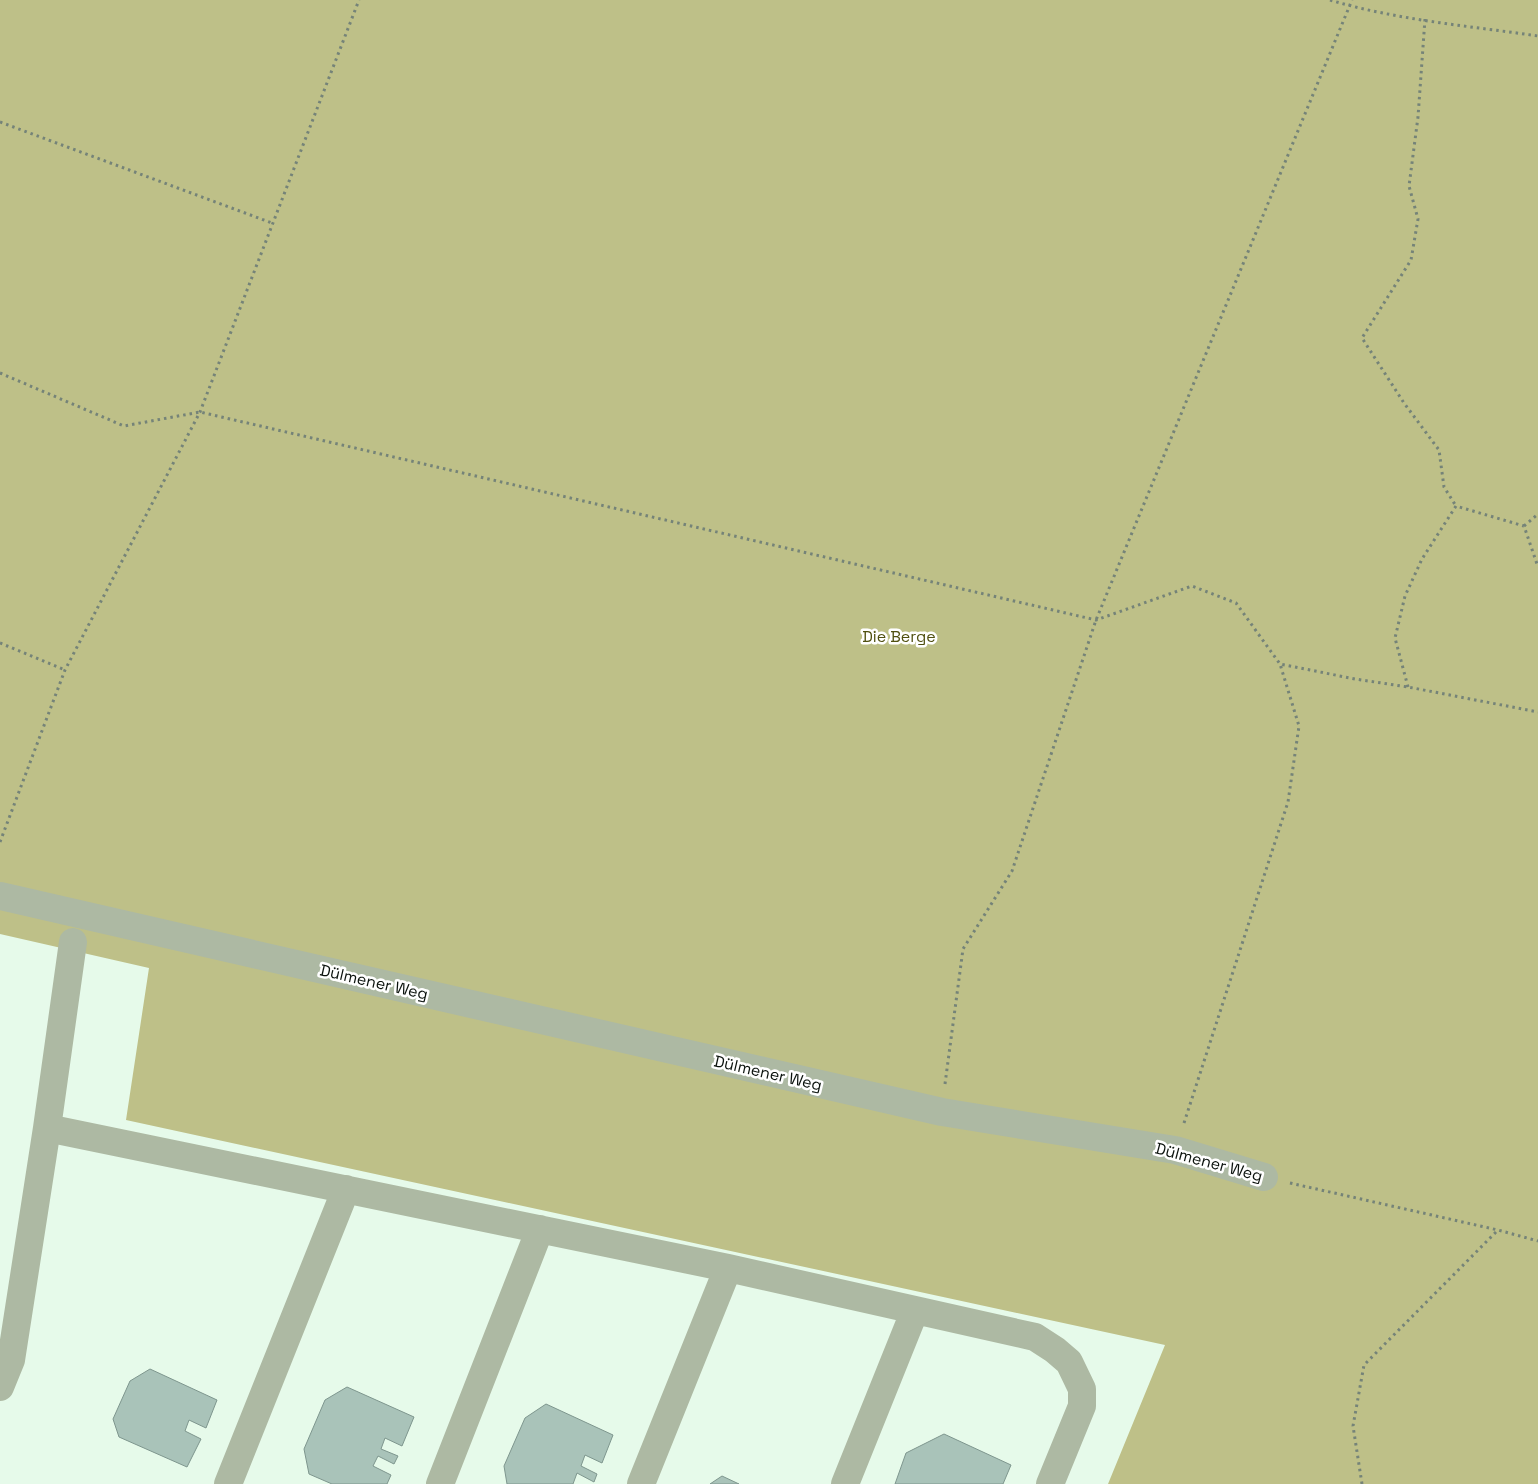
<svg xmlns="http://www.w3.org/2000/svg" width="1538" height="1484" viewBox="0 0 1538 1484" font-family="'Space Grotesk',sans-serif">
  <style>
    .forest { fill: #bec088 }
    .building { fill: #a9c3b9; stroke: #7e968e }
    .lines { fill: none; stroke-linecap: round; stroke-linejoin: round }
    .path { stroke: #758378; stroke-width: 3; stroke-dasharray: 2.5 4; stroke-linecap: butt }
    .minor { stroke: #adb9a3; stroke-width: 28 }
    .labels { text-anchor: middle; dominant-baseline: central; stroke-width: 5; stroke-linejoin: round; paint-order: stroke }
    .park-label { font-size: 16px; fill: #505010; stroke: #fff }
    .street-label { font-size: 16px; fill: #0b120d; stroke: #fff }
  </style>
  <rect width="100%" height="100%" fill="#e6faea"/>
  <!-- forest -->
  <path class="forest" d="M0,0H1538V1484H1108L1165,1345L126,1120L149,968L0,934Z"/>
  <!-- building -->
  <path class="building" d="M150,1369L217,1400L206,1428L189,1420L185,1431L201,1439L187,1467L119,1437L113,1419L130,1381Z
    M347,1387L414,1417L402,1446L385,1438L381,1449L398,1456L394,1464L378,1456L373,1466L391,1475L387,1484H332L309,1474L304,1449L325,1400Z
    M546,1404L613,1435L602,1463L585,1455L581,1466L597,1474L594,1482L577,1473L573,1484H507L504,1466L525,1418Z
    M944,1434L1011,1465L1003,1484H895L906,1453Z
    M722,1476L739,1484H710Z"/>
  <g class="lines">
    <!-- path -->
    <path class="path" d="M1330,0C1396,20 1470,26 1538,36
      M1425,19L1418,117L1409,186L1418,219L1411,260L1362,338L1404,403L1439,450L1444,487L1456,506
      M0,122L272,223
      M0,373L124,426L200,412L1096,620L1192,586L1236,603L1280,664L1355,679L1408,687L1538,712
      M1524,526L1538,514
      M0,643L65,670
      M1408,687L1395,638L1405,596L1422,559L1456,506L1524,526L1538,567
      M0,842L65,670L200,412L359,0
      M945,1084L963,949L1012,871L1096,620L1352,0
      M1184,1123L1288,802L1299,726L1280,664
      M1290,1183L1498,1230L1538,1241
      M1362,1484L1353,1426L1364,1365L1498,1230"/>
    <!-- minor -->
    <path class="minor" d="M0,896L942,1112L1175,1150L1264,1177
      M47,1128L728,1268L1035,1337L1055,1350L1069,1362L1082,1389V1406L1050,1484
      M0,1387L11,1360L47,1128L73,942
      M228,1484L346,1189
      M440,1484L540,1229
      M641,1484L728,1268
      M845,1484L915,1310"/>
  </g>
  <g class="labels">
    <!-- park labels -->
    <g class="park-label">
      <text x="899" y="636">Die Berge</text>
    </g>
    <!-- street labels -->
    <g class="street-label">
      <text transform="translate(374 982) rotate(13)">Dülmener Weg</text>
      <text transform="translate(768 1073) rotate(13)">Dülmener Weg</text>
      <text transform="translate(1209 1162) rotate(15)">Dülmener Weg</text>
    </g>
  </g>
</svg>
